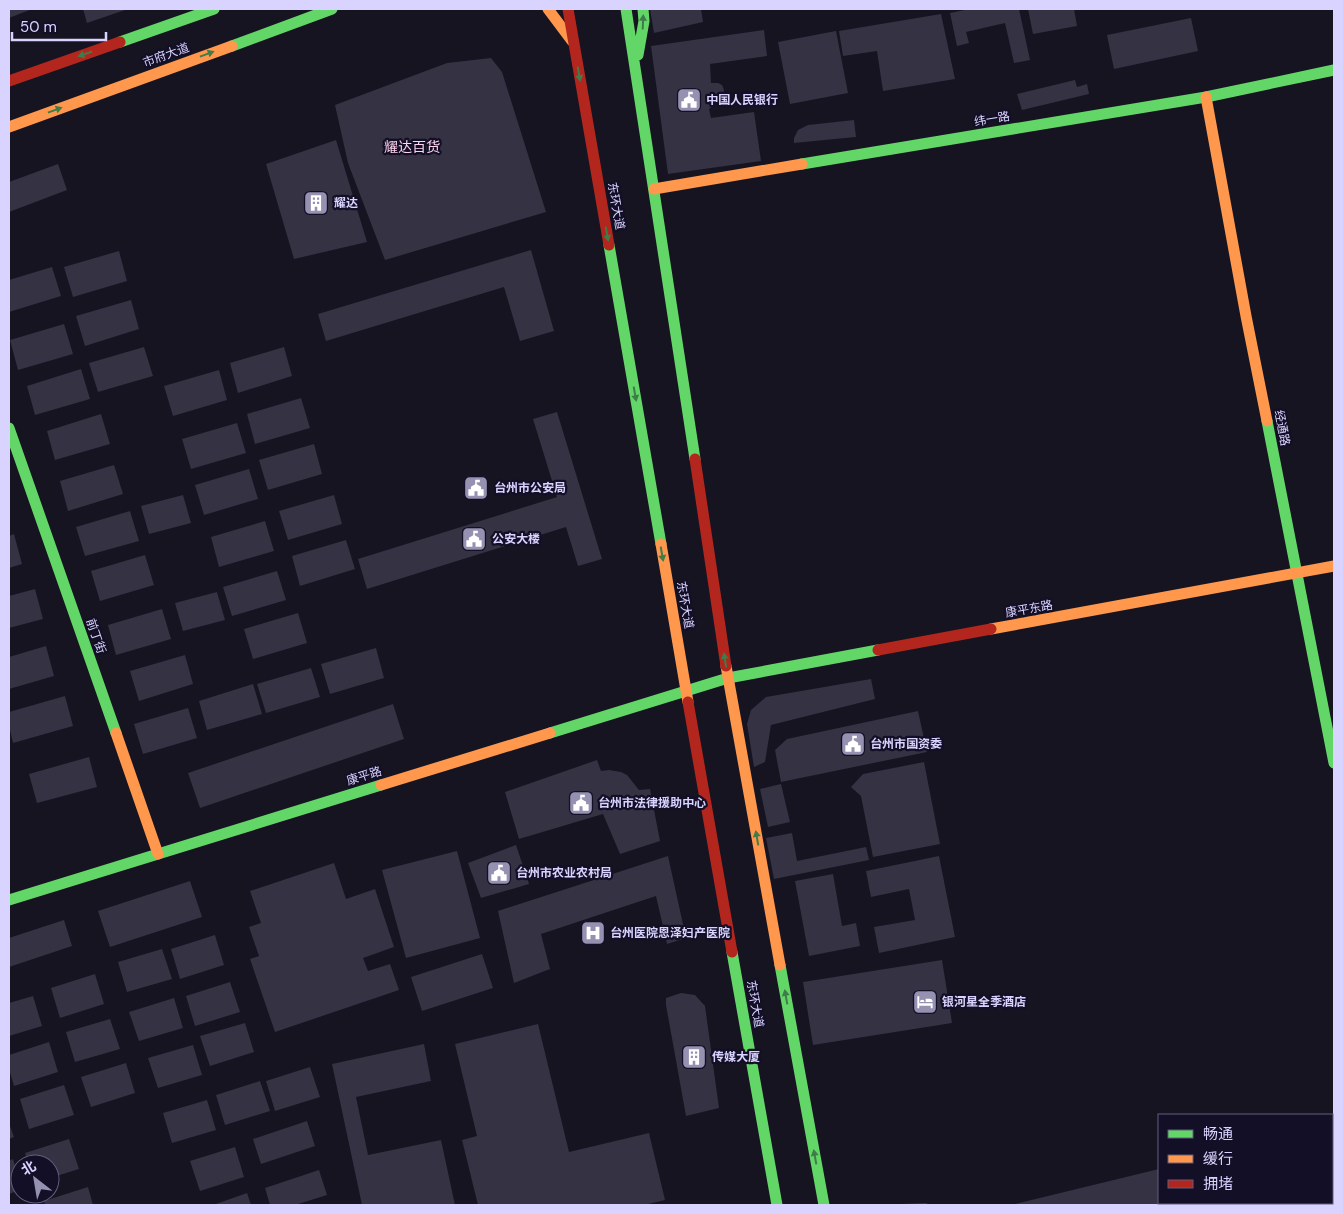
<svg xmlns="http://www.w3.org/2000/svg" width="1343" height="1214" viewBox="0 0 1343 1214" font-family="'DM Sans','Noto Sans SC',sans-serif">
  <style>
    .building { fill: #343243 }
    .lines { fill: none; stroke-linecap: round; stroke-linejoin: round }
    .fast { stroke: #63d668; stroke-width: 11 }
    .slow { stroke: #ff974d; stroke-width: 11 }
    .jam { stroke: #b3261e; stroke-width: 11 }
    .oneway { fill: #3f7c4a }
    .labels { text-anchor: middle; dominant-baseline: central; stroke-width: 4.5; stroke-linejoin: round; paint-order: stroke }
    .street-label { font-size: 12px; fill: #d9d4ff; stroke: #130f26 }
    .poi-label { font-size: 12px; font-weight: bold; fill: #d9d4ff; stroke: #130f26; text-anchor: start }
    .neighbourhood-label { font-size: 14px; fill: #ffd6f0; stroke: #130f26 }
  </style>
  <rect width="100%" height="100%" fill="#161421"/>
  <!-- building -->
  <path class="building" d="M9,9H32L9,18Z
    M83,9H128L87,23Z
    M650,9H701L703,22L654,33Z
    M970,9H1019L1030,60L1014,63L1005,23L966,32L969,43L957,46L950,13Z
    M1028,9H1074L1077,26L1033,34Z
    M941,14L955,79L883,91L877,51L843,56L839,31Z
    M1191,18L1198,51L1114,69L1107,35Z
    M764,30L767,56L710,64L711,83H718L722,85L724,90L723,99L717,102L709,109L711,118L754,112L761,161L668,174L651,46Z
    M836,31L848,93L790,104L778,42Z
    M491,58L502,72L546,212L385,260L348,163L335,105L447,63Z
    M1075,80L1077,87L1087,84L1089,94L1022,110L1017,94Z
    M854,120L856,137L794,143V138L798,130L808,125Z
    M336,140L367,242L294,259L266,164Z
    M58,164L67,190L9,212V182Z
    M531,250L554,331L520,341L504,287L326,341L318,314Z
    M119,251L127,281L73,297L64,267Z
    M52,267L61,296L9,312V280Z
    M131,300L139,329L85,346L76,316Z
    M64,324L73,354L18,370L10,340Z
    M144,347L153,376L98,392L89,363Z
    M284,347L292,376L238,393L230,363Z
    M81,369L90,399L35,415L27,386Z
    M219,370L227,400L173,416L164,386Z
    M301,398L310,428L255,444L247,414Z
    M557,412L602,559L578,566L566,527L367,589L358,559L557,497L533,419Z
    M101,414L110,444L55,460L47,431Z
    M237,423L246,453L191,469L182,439Z
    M314,444L322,474L268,490L259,460Z
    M114,465L123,494L68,511L60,481Z
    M249,469L258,499L204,515L195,485Z
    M183,495L191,523L149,534L141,506Z
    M334,495L342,524L288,540L279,511Z
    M130,511L139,541L85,556L76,527Z
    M265,521L274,551L219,567L211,537Z
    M14,534L22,564L9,568V536Z
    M346,540L355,569L300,586L292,556Z
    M145,555L154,585L100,601L91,571Z
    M277,571L286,600L232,616L223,587Z
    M35,589L43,619L9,628V596Z
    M217,592L225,620L183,631L175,603Z
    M162,609L171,639L116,655L108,625Z
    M298,613L307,643L253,659L244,629Z
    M46,646L54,676L9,689V657Z
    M376,648L384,678L330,694L321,664Z
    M185,655L193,684L139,701L130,671Z
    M311,668L320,697L266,713L257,684Z
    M871,679L875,699L771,725L765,762L754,767L747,724L751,710L766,697Z
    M253,684L262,714L207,730L199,701Z
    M65,696L73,726L13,743L9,726V712Z
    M393,704L404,739L200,808L188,773Z
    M188,708L197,738L143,754L134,724Z
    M918,711L927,752L781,782L775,750L787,739Z
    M89,757L97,787L37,803L29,774Z
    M597,760L601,771L609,770L621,772L627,775L639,790L650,789L660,841L620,854L603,814L519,839L505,792Z
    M924,762L940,844L873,857L861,796L851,787L863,774Z
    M781,784L790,822L768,827L760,789Z
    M792,833L797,861L866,847L869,860L774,879L766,838Z
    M516,845L529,884L481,898L468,863Z
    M457,851L480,938L406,958L382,870Z
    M668,856L686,938L667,944L656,896L541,934L550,969L514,983L498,911Z
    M939,856L955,937L879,953L874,927L915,920L909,889L871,897L866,871Z
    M334,863L346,899L375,889L394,947L363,958L368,971L390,964L399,990L275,1032L250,959L259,956L249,927L261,923L250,891Z
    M833,874L842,926L856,923L860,946L809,956L795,881Z
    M190,881L202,917L110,947L98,911Z
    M64,920L72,946L9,967V938Z
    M215,935L224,965L180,979L171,949Z
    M162,949L172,979L127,992L118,962Z
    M482,954L493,988L422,1011L411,977Z
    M942,960L952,1023L813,1045L803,982Z
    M95,974L104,1004L60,1018L51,988Z
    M230,982L240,1012L195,1026L186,996Z
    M681,993L695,995L705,1006L719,1108L686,1116L666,1005V998Z
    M33,996L42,1026L9,1036V1003Z
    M174,998L183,1028L139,1041L129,1012Z
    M110,1019L120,1049L75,1062L66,1032Z
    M245,1023L254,1052L210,1066L200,1036Z
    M538,1024L569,1152L649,1133L665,1200L644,1205H478L462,1140L477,1136L455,1044Z
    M49,1042L58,1072L14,1086L9,1069V1055Z
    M424,1044L431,1081L356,1097L368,1155L441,1140L455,1205H362L332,1064Z
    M193,1045L202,1075L158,1088L148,1058Z
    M126,1063L135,1093L91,1107L81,1077Z
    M310,1067L320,1097L275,1111L266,1081Z
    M260,1081L270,1111L225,1125L216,1095Z
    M64,1085L74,1115L29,1129L20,1099Z
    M207,1100L216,1130L172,1143L163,1113Z
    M307,1121L315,1146L261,1164L253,1139Z
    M9,1123L14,1137L9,1139Z
    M69,1139L79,1169L50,1178V1164H29L25,1153Z
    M235,1147L244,1177L200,1191L190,1161Z
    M13,1159L20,1183V1190L9,1194V1161Z
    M1159,1169V1203H1204L1198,1205H1011Z
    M319,1170L327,1195L295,1205H270L265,1188Z
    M88,1187L93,1205H45L44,1201Z
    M247,1193L251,1205H213Z
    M926,1203L930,1205H900V1204Z"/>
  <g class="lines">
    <!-- fast -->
    <path class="fast" d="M626,9L695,459
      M120,42L214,9
      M232,46L332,9
      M638,55L644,21L643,9
      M802,164L1206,97L1334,70
      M609,245L661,544
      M1267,421L1334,763
      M9,428L116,733
      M550,733L728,678L878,650
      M9,900L381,785
      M732,952L777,1205
      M780,965L824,1205
      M1332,1195L1334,1194"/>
    <!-- slow -->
    <path class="slow" d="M548,9L572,41
      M1206,97L1246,316L1267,421
      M9,127L232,46
      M654,189L802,164
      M661,544L688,702
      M991,629L1334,566
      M726,666L780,965
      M116,733L158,854
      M381,785L550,733"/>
    <!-- jam -->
    <path class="jam" d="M568,9L609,245
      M9,81L120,42
      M695,459L726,666
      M878,650L991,629
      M688,702L732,952
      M1299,1205L1306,1203"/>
  </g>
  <!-- one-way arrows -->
  <defs><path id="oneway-solid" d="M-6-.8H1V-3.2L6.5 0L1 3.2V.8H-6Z" transform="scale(1.25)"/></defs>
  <g class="oneway">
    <use href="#oneway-solid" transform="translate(643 22) rotate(-88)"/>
    <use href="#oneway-solid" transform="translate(85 54) rotate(161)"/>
    <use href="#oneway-solid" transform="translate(207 54) rotate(-20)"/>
    <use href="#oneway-solid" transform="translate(579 74) rotate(80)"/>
    <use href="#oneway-solid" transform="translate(55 110) rotate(-20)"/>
    <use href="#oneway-solid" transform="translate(607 234) rotate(80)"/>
    <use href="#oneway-solid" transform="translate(635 394) rotate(80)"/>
    <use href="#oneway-solid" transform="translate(662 554) rotate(80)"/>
    <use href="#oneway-solid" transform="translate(725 660) rotate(-99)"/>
    <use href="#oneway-solid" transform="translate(757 838) rotate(-100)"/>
    <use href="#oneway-solid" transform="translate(786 997) rotate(-100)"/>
    <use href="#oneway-solid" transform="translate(815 1157) rotate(-100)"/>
  </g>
  <!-- icons -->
  <defs>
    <symbol id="civic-square" viewBox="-11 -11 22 22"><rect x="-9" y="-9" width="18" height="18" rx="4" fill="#9591b1" stroke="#130f26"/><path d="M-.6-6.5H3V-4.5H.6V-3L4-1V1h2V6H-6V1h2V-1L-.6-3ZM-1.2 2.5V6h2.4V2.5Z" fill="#fff"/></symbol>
    <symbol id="building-square" viewBox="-11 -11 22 22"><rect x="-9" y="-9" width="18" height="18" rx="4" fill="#9591b1" stroke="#130f26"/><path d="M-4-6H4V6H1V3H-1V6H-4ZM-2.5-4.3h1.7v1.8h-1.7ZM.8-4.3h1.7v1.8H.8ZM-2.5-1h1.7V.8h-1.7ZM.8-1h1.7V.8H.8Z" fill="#fff"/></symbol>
    <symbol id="hospital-square" viewBox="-11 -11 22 22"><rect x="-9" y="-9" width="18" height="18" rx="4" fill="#9591b1" stroke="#130f26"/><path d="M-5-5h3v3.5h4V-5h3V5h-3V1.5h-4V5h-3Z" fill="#fff"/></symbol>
    <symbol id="hotel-square" viewBox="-11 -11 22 22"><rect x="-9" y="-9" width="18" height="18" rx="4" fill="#9591b1" stroke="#130f26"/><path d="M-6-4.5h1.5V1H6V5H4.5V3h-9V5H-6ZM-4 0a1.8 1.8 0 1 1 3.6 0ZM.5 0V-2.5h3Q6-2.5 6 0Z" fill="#fff"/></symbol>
  </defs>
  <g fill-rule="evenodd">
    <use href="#civic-square" x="675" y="86" width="28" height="28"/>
    <use href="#building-square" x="302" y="189" width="28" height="28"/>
    <use href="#civic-square" x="462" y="474" width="28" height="28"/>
    <use href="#civic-square" x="460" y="525" width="28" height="28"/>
    <use href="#civic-square" x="839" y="730" width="28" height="28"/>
    <use href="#civic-square" x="567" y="789" width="28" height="28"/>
    <use href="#civic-square" x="485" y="859" width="28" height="28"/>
    <use href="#hospital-square" x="579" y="919" width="28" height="28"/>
    <use href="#hotel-square" x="911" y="988" width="28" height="28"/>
    <use href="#building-square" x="680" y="1043" width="28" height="28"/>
  </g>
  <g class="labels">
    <!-- street labels -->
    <g class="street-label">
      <text transform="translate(166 55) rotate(-20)">市府大道</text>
      <text transform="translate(992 119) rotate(-10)">纬一路</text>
      <text transform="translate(616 206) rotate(80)">东环大道</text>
      <text transform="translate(1282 428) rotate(79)">经通路</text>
      <text transform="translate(685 605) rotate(80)">东环大道</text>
      <text transform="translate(1029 609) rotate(-10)">康平东路</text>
      <text transform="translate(96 636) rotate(71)">前丁街</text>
      <text transform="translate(364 776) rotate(-17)">康平路</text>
      <text transform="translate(755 1004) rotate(80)">东环大道</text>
    </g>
    <!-- poi labels -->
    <g class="poi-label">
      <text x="706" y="100">中国人民银行</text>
      <text x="334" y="203">耀达</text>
      <text x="494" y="488">台州市公安局</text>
      <text x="492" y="539">公安大楼</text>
      <text x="870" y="744">台州市国资委</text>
      <text x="598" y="803">台州市法律援助中心</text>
      <text x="516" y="873">台州市农业农村局</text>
      <text x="610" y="933">台州医院恩泽妇产医院</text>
      <text x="942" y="1002">银河星全季酒店</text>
      <text x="712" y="1057">传媒大厦</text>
    </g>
    <!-- neighbourhood labels -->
    <g class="neighbourhood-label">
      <text x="412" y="147">耀达百货</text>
    </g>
  </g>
  <!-- border -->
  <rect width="1343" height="1214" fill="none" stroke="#d9d4ff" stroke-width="20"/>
  <!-- legend -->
  <rect x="1158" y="1114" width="175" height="90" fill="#130f26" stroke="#625e7d"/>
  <rect x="1168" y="1130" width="25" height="8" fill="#63d668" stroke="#625e7d"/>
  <text x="1203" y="1139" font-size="15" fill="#d9d4ff">畅通</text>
  <rect x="1168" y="1155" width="25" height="8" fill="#ff974d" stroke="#625e7d"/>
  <text x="1203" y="1164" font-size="15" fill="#d9d4ff">缓行</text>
  <rect x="1168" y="1180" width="25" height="8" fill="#b3261e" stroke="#625e7d"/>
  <text x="1203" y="1189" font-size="15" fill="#d9d4ff">拥堵</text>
  <!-- north arrow -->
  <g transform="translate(35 1179) rotate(329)"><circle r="24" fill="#130f26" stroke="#625e7d"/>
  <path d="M0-4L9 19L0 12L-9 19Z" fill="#9591b1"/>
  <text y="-8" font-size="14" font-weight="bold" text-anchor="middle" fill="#d9d4ff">北</text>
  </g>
  <!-- scale -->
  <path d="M12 32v8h94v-8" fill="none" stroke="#d9d4ff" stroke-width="2.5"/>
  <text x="20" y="32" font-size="15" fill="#d9d4ff" stroke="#130f26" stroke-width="4" paint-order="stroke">50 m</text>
</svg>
